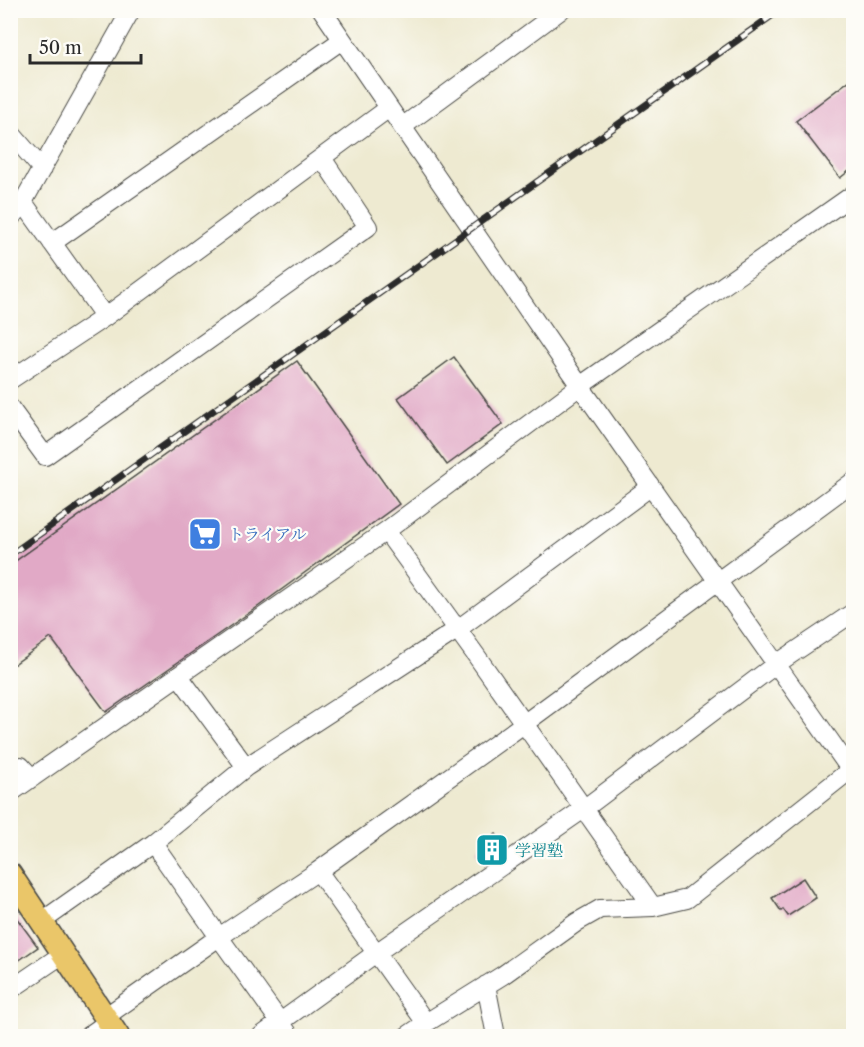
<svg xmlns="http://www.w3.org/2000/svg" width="864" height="1047" viewBox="0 0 864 1047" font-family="'Libre Caslon Text','Noto Serif JP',serif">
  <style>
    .building { fill: #e1a9c6 }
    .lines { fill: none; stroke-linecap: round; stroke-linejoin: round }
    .minor-casing { stroke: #484844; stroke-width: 20 }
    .major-casing { stroke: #484844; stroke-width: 25 }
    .minor { stroke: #fff; stroke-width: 18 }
    .major { stroke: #eac669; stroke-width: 22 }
    .rail-casing { stroke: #2b2b2b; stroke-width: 7 }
    .rail { stroke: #fdfcf7; stroke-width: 4.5; stroke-dasharray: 14; stroke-linecap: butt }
    .labels { text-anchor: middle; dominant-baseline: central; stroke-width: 4.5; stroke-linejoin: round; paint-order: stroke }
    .shop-label { font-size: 16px; fill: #366cbe; stroke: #fdfcf7; text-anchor: start }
    .culture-label { font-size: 16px; fill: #0d838f; stroke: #fdfcf7; text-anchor: start }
  </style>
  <rect width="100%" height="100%" fill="#fdfcf7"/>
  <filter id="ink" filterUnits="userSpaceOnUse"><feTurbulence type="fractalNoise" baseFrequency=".0167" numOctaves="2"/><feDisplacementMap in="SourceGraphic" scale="12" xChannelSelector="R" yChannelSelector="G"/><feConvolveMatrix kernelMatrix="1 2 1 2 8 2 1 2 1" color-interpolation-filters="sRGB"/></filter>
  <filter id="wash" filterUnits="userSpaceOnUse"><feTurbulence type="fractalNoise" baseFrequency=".008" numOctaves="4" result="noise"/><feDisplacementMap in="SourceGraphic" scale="24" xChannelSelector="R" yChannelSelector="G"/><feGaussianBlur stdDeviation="1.35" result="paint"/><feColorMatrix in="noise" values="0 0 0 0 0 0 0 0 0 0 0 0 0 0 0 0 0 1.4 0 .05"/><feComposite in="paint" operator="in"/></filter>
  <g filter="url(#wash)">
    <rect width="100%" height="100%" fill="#eeead1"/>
    <g id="blocks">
      <!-- building -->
      <path class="building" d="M854,77V167L840,178L796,121Z
        M454,357L503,424L447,465L398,398Z
        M297,361L399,504L259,606L106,712L51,638L10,667V565Z
        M496,834L507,849L486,863L476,850Z
        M803,878L816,898L788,916L783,909L781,911L772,898Z
        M10,909L38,947L15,963L10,957Z"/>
    </g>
  </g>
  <g filter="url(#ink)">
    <use href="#blocks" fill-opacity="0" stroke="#484844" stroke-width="1.5"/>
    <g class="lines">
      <defs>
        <path id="minor" d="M322,10L580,386L850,769
          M402,127L561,10
          M10,132L42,169
          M23,202L105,317
          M10,219L23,202L131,10
          M52,243L342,40
          M10,380L105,317L389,108
          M10,408L45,456L368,227L322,158
          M386,531L478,658L653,907
          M179,676L246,767L153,843L219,937L318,871L426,1023L503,975L577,922L600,909L653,907L687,899L854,767
          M246,767L458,629L650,487
          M10,768L21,766L32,778
          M10,793L386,531L580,386L854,194
          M318,871L525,723L854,481
          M41,922L153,843
          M486,985L496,1036
          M10,990L63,954
          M105,1017L219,937L290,1036
          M88,1036L108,1022
          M261,1036L376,953L585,808L775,665L854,612
          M407,1036L426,1023"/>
        <path id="major" d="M10,874L118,1036"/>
      </defs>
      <!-- minor casing -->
      <use href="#minor" class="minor-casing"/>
      <!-- major casing -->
      <use href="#major" class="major-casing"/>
      <!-- minor -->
      <use href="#minor" class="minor"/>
      <!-- major -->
      <use href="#major" class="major"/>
      <defs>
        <path id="rail" d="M10,555L142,461L780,10"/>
      </defs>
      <!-- rail casing -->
      <use href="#rail" class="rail-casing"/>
      <!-- rail -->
      <use href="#rail" class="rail"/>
    </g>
  </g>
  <!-- icons -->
  <defs>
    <symbol id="supermarket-square" viewBox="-11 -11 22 22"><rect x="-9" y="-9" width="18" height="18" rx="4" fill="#3f7fe0" stroke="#fdfcf7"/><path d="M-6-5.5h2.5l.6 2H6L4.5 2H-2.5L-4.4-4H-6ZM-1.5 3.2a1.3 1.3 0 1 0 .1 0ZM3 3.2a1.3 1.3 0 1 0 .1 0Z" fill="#fff"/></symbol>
    <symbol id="building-square" viewBox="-11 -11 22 22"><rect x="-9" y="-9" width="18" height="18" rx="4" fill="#0f9aa8" stroke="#fdfcf7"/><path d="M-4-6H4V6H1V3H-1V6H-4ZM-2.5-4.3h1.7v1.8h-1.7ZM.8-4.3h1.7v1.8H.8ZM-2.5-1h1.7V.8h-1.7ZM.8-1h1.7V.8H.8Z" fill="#fff"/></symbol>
  </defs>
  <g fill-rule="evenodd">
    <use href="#supermarket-square" x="186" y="515" width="38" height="38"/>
    <use href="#building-square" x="473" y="831" width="38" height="38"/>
  </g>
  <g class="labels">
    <!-- shop labels -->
    <g class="shop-label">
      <text x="228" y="534">トライアル</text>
    </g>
    <!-- culture labels -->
    <g class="culture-label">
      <text x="515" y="850">学習塾</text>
    </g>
  </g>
  <!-- margin -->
  <rect width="864" height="1047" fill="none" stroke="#fdfcf7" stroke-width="36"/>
  <!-- scale -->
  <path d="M30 54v9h111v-9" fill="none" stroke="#2b2b2b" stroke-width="3"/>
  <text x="39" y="54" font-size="18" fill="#2b2b2b" stroke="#fdfcf7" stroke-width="4.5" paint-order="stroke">50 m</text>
</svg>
